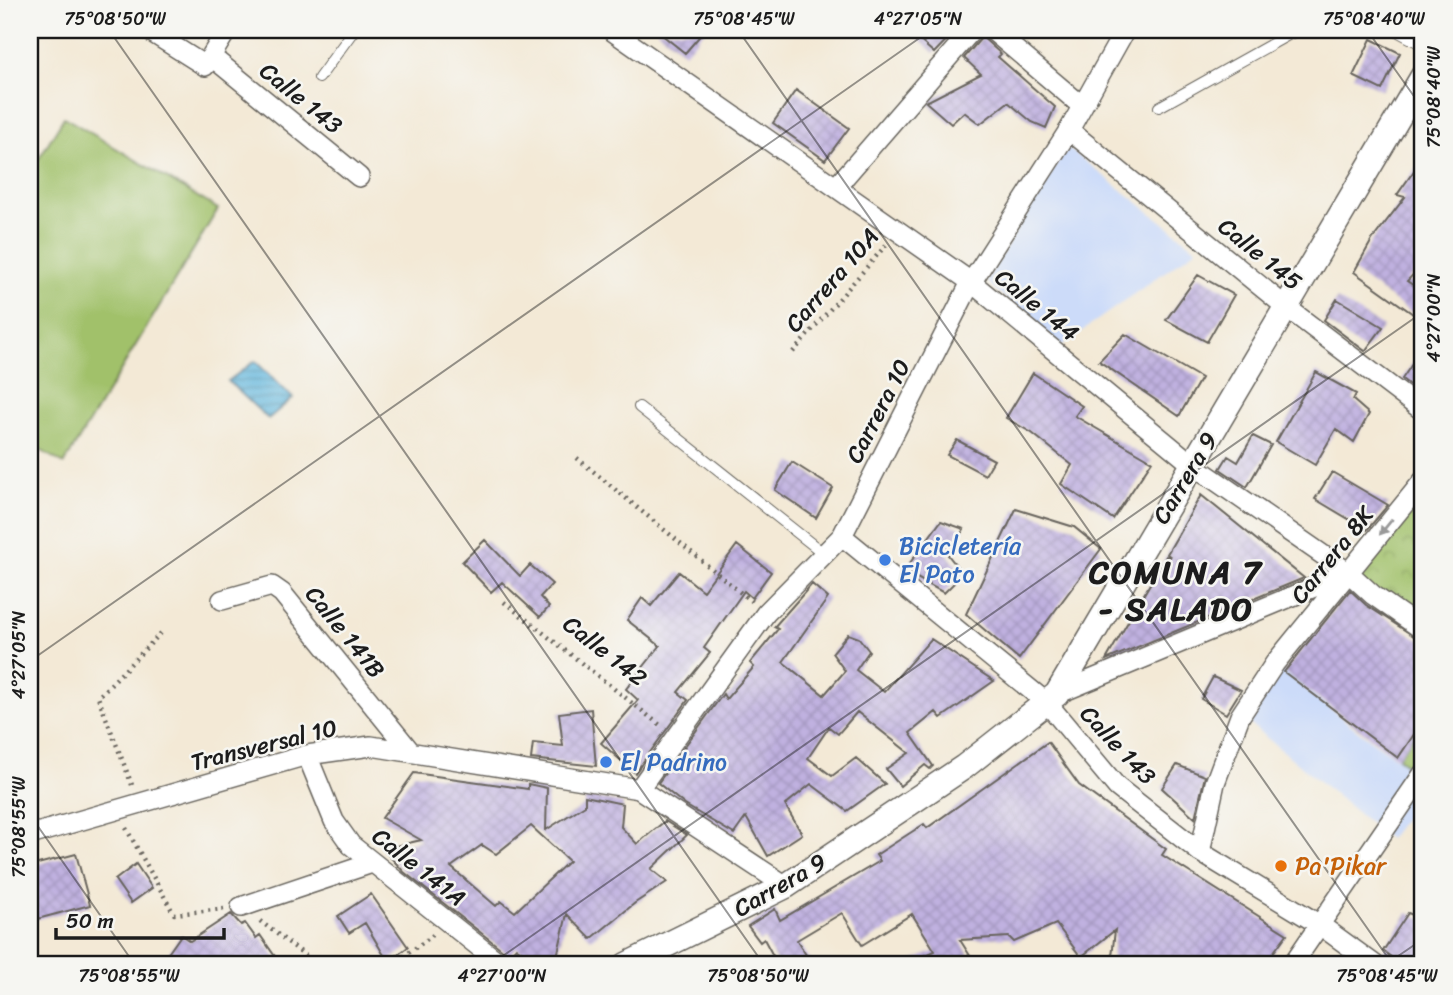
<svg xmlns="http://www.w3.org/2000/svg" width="1453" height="995" viewBox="0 0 1453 995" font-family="Sriracha,sans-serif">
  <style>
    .built { fill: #ccdbf9 }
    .grass { fill: #a1c16a; stroke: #5e6e43; stroke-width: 2 }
    .park { fill: url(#park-crowns); stroke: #5e6e43; stroke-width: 2 }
    .water { fill: url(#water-rules); stroke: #3e697c; stroke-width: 2 }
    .building { fill: url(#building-cross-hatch); fill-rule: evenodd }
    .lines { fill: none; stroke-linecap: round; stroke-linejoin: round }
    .service-casing { stroke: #67645d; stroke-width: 12 }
    .minor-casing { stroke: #67645d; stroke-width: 22 }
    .tertiary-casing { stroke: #67645d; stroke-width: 27 }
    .path { stroke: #67645d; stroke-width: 4.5; stroke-dasharray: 2 5; stroke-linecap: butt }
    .service { stroke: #fff; stroke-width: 10 }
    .minor { stroke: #fff; stroke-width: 19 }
    .tertiary { stroke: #fff; stroke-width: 24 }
    .oneway { fill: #999 }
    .ticks { fill: none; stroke: #1c1c1c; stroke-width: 2; stroke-opacity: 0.45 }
    .shop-dot { fill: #3f7fe0; stroke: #f6f6f2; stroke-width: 2.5 }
    .food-dot { fill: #e8710a; stroke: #f6f6f2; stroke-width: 2.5 }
    .labels { text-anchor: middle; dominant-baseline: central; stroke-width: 5; stroke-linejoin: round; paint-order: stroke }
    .street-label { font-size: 24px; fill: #1c1c1c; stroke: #f6f6f2 }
    .shop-label { font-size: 24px; fill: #366cbe; stroke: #f6f6f2; text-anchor: start }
    .food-label { font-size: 24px; fill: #c56008; stroke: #f6f6f2; text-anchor: start }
    .district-label { font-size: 32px; font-weight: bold; letter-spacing: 2px; fill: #1c1c1c; stroke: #f6f6f2 }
    .neatline { fill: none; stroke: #1c1c1c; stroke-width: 2.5 }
    .ticks-label { font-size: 18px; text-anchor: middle; fill: #1c1c1c }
  </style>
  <defs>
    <pattern id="park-crowns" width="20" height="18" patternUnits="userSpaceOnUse" patternTransform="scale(1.75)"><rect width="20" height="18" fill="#a1c16a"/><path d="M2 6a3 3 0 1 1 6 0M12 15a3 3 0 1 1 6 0" fill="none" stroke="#8aa55b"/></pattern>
    <pattern id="water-rules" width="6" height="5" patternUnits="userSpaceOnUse" patternTransform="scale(1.75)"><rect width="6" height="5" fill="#61b6dd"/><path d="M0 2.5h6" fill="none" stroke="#4f93b2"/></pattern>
    <pattern id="building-cross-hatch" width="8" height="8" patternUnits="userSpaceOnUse" patternTransform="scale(1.75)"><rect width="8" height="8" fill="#c0b1e0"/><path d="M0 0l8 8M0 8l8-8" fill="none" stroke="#a498c0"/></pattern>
  </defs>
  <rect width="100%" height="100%" fill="#f6f6f2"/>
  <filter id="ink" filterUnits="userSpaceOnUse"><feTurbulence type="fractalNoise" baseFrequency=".0143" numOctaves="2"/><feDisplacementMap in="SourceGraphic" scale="14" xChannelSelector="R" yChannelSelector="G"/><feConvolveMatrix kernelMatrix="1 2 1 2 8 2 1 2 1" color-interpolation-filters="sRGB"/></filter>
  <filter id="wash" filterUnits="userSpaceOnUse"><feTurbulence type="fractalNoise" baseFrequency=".00686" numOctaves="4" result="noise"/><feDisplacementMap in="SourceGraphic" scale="28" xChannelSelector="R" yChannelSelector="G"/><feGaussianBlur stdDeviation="1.57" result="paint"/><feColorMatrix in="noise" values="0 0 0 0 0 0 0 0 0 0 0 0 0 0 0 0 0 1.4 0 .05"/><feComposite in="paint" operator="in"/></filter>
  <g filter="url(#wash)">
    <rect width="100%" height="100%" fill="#f3e9d6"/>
    <!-- built -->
    <path class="built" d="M1067,147L1197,249L1061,346L986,281Z
      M1281,670L1361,733L1423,776V793L1389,839L1244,719Z"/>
    <!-- grass -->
    <path class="grass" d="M64,117L218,209L64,464L30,444V173Z
      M1423,721V776L1398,758Z"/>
    <!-- park -->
    <path class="park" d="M1423,492V634L1350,582Z"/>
    <!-- water -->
    <path class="water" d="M255,361L293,398L268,419L228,381Z"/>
    <g id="blocks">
      <!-- building -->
      <path class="building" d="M656,30H705L685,53Z
        M908,30H956L934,53Z
        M982,37L1001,54L998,57L1055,107L1046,128L1032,122L1008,102L980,124L964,112L951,124L926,102L981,74L964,58Z
        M1371,39L1400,53L1382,90L1353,76Z
        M796,90L849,128L825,160L773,123Z
        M1423,158V264L1407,281L1423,292V321L1354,272L1372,240L1405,197L1397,195Z
        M1198,275L1234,295L1207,342L1166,320Z
        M1337,299L1383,327L1365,351L1324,320Z
        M1125,334L1201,378L1179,416L1099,361Z
        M1423,348V396L1402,379Z
        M1316,372L1356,394L1353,400L1369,414L1354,442L1336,429L1315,465L1276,442Z
        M1033,373L1082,406L1075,416L1152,461L1113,519L1061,484L1072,465L1032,433L1006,418Z
        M1253,436L1271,445L1247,487L1220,469L1228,456L1238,462Z
        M957,440L994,460L985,475L947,455Z
        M792,462L833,488L816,518L775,490Z
        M1332,472L1388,505L1367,530L1315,499Z
        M1201,495L1304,578L1106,660L1166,556L1171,557L1167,554Z
        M1016,509L1074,527L1101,549L1019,659L966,614Z
        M941,521L964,529L948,555L963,574L944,593L904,571Z
        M485,540L520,576L530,565L552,584L540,597L549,607L540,617L502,582L491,592L462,562Z
        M737,545L771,572L752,598L744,591L704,648L710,653L678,692L688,700L635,773L601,743L638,700L626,689L660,646L627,620L642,598L651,606L679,572L703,591Z
        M812,584L828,598L783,662L824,695L845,671L832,653L848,634L859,638L869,651L856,670L884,692L931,639L994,681L941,718L936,712L910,733L933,766L930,769L925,765L900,786L886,769L909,753L857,712L838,734L829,727L808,758L832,776L856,758L885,784L847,811L811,784L785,805L802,834L768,856L746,817L734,834L685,805L658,783L723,694L726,699L754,667L750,663L778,629L774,627Z
        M1350,590L1366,605L1423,642V721L1398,758L1284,672Z
        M1213,677L1241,690L1226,714L1201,699Z
        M591,709L596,766L531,759L533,743L563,746L559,713Z
        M1048,742L1079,785L1166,849L1162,855L1287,934L1264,965H1111L1115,930L1081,957L1056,924L1014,942L1009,937L960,940L976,965H903L935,951L912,914L862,945L842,913L797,940L812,965H778L764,939L760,942L748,926L775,909L780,920L880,861L876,855L924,824L927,828Z
        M1177,765L1205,776L1195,818L1162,788Z
        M414,773L528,789V784L547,788L546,830L585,805V796L623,804L621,827L637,844L665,821L687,835L651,869L667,882L635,903L591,939L567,914L555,965H539L516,947L509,955L404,872L383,849L421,840L382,818ZM531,826L569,861L515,912L501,901L496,906L451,867L482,845L496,854Z
        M76,854L90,905L30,921V866Z
        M136,864L152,888L131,903L115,880Z
        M371,894L408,947L388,962L365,923L349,933L338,916Z
        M1408,913L1423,919V958L1419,965H1402L1383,951Z
        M231,914L241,925L245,923L256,938L260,935L281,965H160L181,935L190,941Z"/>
    </g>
  </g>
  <g filter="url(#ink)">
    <use href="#blocks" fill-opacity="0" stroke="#67645d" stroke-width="2"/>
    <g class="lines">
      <defs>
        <path id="service" d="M1395,30L1423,45
          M319,78L354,30
          M1159,107L1297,30
          M639,407L823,553"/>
        <path id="minor" d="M148,30L205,66L227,30
          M611,30L971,282L1193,465L1349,573L1373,595L1423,630
          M992,30L1082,106
          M212,57L359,177
          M1069,130L1286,307L1423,411
          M836,187L972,30
          M842,536L1047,703L1117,787L1200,852L1320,925L1375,965
          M222,600L272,586L282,593L410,751
          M1057,694L1348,573
          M307,755L334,821L351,845L502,965
          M639,789L766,613L842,536L969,286L1069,130L1125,30
          M30,835L307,755L371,746L639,789L786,886
          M1200,852L1215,783L1240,716L1275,663L1423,481
          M241,907L372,863
          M1292,965L1423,774"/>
        <path id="tertiary" d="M626,965L786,886L964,767L1057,694L1423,76"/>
      </defs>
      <!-- service casing -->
      <use href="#service" class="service-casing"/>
      <!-- minor casing -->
      <use href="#minor" class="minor-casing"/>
      <!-- tertiary casing -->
      <use href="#tertiary" class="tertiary-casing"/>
      <!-- path -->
      <path class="path" d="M793,352L886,245
        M577,458L752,602
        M504,602L660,725
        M132,785L98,697L164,630
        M126,828L174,914L224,909
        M260,921L318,965
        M392,965L433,935"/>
      <!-- service -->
      <use href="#service" class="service"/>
      <!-- minor -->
      <use href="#minor" class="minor"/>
      <!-- tertiary -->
      <use href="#tertiary" class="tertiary"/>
    </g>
    <!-- one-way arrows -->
    <defs><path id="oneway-solid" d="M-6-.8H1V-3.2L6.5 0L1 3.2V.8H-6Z" transform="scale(1.75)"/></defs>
    <use class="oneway" href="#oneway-solid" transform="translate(1386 527) rotate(129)"/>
  </g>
  <!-- ticks -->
  <path class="ticks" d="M109,30L764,965M738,30L1393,965M1367,30L1423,109M30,34L36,30M30,661L931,30M30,815L135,965M490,965L1423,312M1385,965L1423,939"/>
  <!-- markers -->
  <g class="shop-dot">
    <circle cx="885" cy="560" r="7"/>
    <circle cx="606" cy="762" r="7"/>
  </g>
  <circle class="food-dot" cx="1281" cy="866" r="7"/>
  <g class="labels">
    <!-- street labels -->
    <g class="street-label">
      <text transform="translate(301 98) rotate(39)">Calle 143</text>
      <text transform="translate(1260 254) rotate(39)">Calle 145</text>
      <text transform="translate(832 280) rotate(-49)">Carrera 10A</text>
      <text transform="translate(1037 305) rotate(39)">Calle 144</text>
      <text transform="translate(878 411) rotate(-63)">Carrera 10</text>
      <text transform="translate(1185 478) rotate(-59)">Carrera 9</text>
      <text transform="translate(1332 555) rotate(-51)">Carrera 8K</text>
      <text transform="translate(345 632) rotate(51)">Calle 141B</text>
      <text transform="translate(605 651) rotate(38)">Calle 142</text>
      <text transform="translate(264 745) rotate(-14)">Transversal 10</text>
      <text transform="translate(1118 745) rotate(47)">Calle 143</text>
      <text transform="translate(419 867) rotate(38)">Calle 141A</text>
      <text transform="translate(780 885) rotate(-30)">Carrera 9</text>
    </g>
    <!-- shop labels -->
    <g class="shop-label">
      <text x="899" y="546">Bicicletería<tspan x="899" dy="28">El Pato</tspan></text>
      <text x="620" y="762">El Padrino</text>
    </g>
    <!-- food labels -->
    <g class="food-label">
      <text x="1295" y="866">Pa'Pikar</text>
    </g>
    <!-- district labels -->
    <g class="district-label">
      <text x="1176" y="572">COMUNA 7<tspan x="1176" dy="37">- SALADO</tspan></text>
    </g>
  </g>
  <!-- margin -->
  <rect width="1453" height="995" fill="none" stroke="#f6f6f2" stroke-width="77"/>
  <!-- scale -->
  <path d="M56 928v10h168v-10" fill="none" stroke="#1c1c1c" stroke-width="3.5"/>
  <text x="66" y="928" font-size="21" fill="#1c1c1c" stroke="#f6f6f2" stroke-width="5" paint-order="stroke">50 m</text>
  <rect x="38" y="38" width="1376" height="918" class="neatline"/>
  <g class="ticks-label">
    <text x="115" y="25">75°08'50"W</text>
    <text x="744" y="25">75°08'45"W</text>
    <text x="918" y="25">4°27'05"N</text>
    <text x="1374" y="25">75°08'40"W</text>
    <text transform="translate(1434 97) rotate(-90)" y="6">75°08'40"W</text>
    <text transform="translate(1434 318) rotate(-90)" y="6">4°27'00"N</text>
    <text transform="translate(19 655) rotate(-90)" y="6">4°27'05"N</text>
    <text transform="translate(19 827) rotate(-90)" y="6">75°08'55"W</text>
    <text x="129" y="982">75°08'55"W</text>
    <text x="502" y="982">4°27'00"N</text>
    <text x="758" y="982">75°08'50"W</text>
    <text x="1387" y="982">75°08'45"W</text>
  </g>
</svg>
